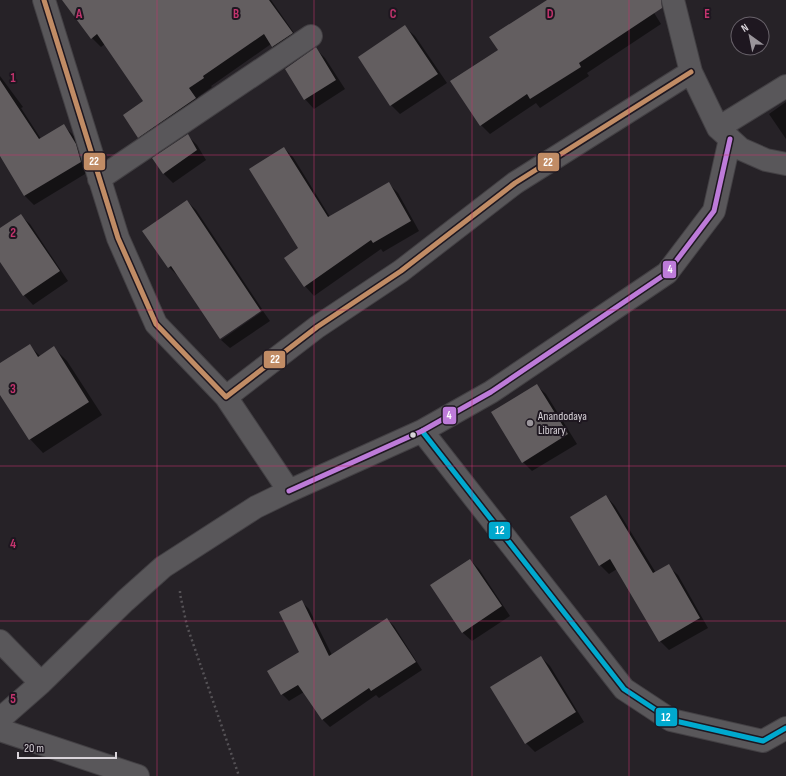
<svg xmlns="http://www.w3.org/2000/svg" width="786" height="776" viewBox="0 0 786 776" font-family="'Sofia Sans Condensed',sans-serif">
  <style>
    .shadow { fill: #0007 }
    .building { fill: #635e60 }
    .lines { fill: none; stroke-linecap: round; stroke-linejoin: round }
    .minor-casing { stroke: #434044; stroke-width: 24 }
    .path { stroke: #555256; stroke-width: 2.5; stroke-dasharray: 2 3; stroke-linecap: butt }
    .minor { stroke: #59575a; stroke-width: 22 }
    .bus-1-casing { stroke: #1e1720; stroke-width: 8 }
    .bus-2-casing { stroke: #1e1720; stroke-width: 8 }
    .bus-3-casing { stroke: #1e1720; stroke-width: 8 }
    .bus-1 { stroke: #c18c65; stroke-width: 5 }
    .bus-2 { stroke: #00a9ce; stroke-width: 5 }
    .bus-3 { stroke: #bd7bd9; stroke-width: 5 }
    .grid { fill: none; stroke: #c5346e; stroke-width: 1; stroke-opacity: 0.55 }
    .poi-dot { fill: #9a959b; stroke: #1e1720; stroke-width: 1.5 }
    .bus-dot { fill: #d8d3d9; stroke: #1e1720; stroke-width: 1.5 }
    .labels { text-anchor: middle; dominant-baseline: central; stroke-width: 4; stroke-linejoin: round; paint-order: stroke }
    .poi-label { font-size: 12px; fill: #d8d3d9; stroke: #1e1720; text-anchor: start }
    .grid-label { font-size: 13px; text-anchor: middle; font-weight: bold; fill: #c5346e; stroke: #1e1720; stroke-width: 4; stroke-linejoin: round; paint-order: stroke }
    .line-badge { stroke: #1e1720; stroke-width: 1.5 }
    .badge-label { font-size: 11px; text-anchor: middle; font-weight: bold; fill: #fff }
  </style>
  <rect width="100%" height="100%" fill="#262227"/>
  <!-- shadow -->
  <path class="shadow" d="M84,0H271L301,43L282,56L271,44L211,86L212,87L198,97L205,108L148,146L139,137L145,101L105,44L101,47L92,38Z
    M552,0H646L661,24L587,73L589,76L540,108L536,103L490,134L481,125L499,50Z
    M405,27L415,36L447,83L400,114L391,105L359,58Z
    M316,49L325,58L345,89L314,109L305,99L286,69Z
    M0,76L23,107L21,108L41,139L64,126L73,135L85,154L90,171L34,205L24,195L0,154Z
    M786,102V139L769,114Z
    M188,136L197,145L206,160L173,183L164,174Z
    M284,148L293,157L330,217L389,184L398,193L419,231L383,252L381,249L314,296L305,286L285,259L299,249Z
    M187,201L196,210L262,309L221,337V339L178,276L169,267Z
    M20,215L30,224L68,281L33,305L24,295L0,260V229Z
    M263,311L270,321L230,348L221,340Z
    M29,345L40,356L54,348L67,361L102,415L43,453L30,439L0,393V365Z
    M536,385L546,394L577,444L532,471L523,462Z
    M606,496L615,506L656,573L668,566L678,575L708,628L669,650L660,641L617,569L609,574L600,565Z
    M470,560L479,569L510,616L472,641L462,632Z
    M302,602L309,609L332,655L387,619L394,626L422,670L379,698L376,695L330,727L323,720L304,692L289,701L282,694L300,652Z
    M541,657L550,666L584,722L535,752L526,743Z"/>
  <!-- building -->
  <path class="building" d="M62,0H269L293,33L272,47L264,34L203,76L204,78L189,88L196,98L138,138L123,115L143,101L97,34L91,39Z
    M547,0H661L662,8L579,63L581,67L530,99L527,94L480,126L450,81L498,50L489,37Z
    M405,25L438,74L390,106L358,57Z
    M316,47L336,80L304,100L285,69Z
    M0,80L39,139L64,124L76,144L81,162L24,196L0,156Z
    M188,134L197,150L163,174L152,158Z
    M284,147L328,217L389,182L411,221L373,243L371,240L304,287L284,258L298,248L249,169Z
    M187,200L261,311L220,339L171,266L168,268L142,231Z
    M21,214L60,271L23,296L0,262V228Z
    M30,344L38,357L54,346L89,402L29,440L0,395V363Z
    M537,384L568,434L522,463L491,412Z
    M606,495L653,573L669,564L700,618L659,642L610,559L599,566L570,517Z
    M470,559L502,606L462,633L430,585Z
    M302,600L329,656L387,618L416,662L371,691L369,688L322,720L298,685L281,695L267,671L299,652L279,612Z
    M541,656L576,712L525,744L490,687Z"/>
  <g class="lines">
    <defs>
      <path id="minor" d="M44,0L118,238L156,324L226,397L317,327L401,271L515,183L691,72
        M673,0L691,72L718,128L741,149L766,160L786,164
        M718,128L786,86
        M99,179L311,36
        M422,431L624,689L671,720L763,741L786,728
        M289,491L422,431L491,392L667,273L714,211L730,139
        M0,641L41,683
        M0,719L41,683L125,601L163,567L256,507L289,491L226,397
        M0,730L138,776"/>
    </defs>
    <!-- minor casing -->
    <use href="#minor" class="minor-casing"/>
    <!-- path -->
    <path class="path" d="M180,591V594L187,626L239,776"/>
    <!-- minor -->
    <use href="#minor" class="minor"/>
    <defs>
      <path id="bus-1" d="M44,0L118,238L156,324L226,397L317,327L401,271L515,183L691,72"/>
      <path id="bus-2" d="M422,431L624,689L671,720L763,741L786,728"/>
      <path id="bus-3" d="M289,491L422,431L491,392L667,273L714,211L730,139"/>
    </defs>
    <!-- bus-1 casing -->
    <use href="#bus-1" class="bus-1-casing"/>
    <!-- bus-2 casing -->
    <use href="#bus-2" class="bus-2-casing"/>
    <!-- bus-3 casing -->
    <use href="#bus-3" class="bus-3-casing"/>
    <!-- bus-1 -->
    <use href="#bus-1" class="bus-1"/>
    <!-- bus-2 -->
    <use href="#bus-2" class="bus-2"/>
    <!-- bus-3 -->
    <use href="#bus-3" class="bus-3"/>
  </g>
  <!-- grid -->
  <path class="grid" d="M157,0V776M314,0V776M472,0V776M629,0V776M0,155H786M0,310H786M0,466H786M0,621H786"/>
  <!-- markers -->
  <circle class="poi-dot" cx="530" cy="423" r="4"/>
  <circle class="bus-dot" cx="413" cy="435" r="3.5"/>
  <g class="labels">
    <!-- poi labels -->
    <g class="poi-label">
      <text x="538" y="416">Anandodaya<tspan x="538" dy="14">Library</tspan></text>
    </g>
  </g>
  <g class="grid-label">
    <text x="79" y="18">A</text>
    <text x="236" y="18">B</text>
    <text x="393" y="18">C</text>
    <text x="550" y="18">D</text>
    <text x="707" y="18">E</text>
    <text x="13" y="82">1</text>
    <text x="13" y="237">2</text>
    <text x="13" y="393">3</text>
    <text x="13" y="548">4</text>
    <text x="13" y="703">5</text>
  </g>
  <g class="line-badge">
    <rect x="83" y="152" width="23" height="19" rx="4" fill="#c18c65"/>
    <rect x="537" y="152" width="23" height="20" rx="4" fill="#c18c65"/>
    <rect x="662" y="260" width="15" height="19" rx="4" fill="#bd7bd9"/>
    <rect x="263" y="350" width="23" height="19" rx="4" fill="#c18c65"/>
    <rect x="442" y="406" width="15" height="19" rx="4" fill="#bd7bd9"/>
    <rect x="488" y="521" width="23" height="19" rx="4" fill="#00a9ce"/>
    <rect x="655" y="707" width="23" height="20" rx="4" fill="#00a9ce"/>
  </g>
  <g class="badge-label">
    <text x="94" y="165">22</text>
    <text x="548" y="166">22</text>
    <text x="670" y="273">4</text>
    <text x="275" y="363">22</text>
    <text x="449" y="419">4</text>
    <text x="500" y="534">12</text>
    <text x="666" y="721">12</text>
  </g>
  <!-- north arrow -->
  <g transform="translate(750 36) rotate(327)"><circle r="19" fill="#1e1720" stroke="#68626a"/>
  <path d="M0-3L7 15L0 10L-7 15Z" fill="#9a959b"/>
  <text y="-6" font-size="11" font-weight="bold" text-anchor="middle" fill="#d8d3d9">N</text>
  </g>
  <!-- scale -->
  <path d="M18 752v6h98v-6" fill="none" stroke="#d8d3d9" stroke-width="2"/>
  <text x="24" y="752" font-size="12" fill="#d8d3d9" stroke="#1e1720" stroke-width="3" paint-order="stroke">20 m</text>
</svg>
